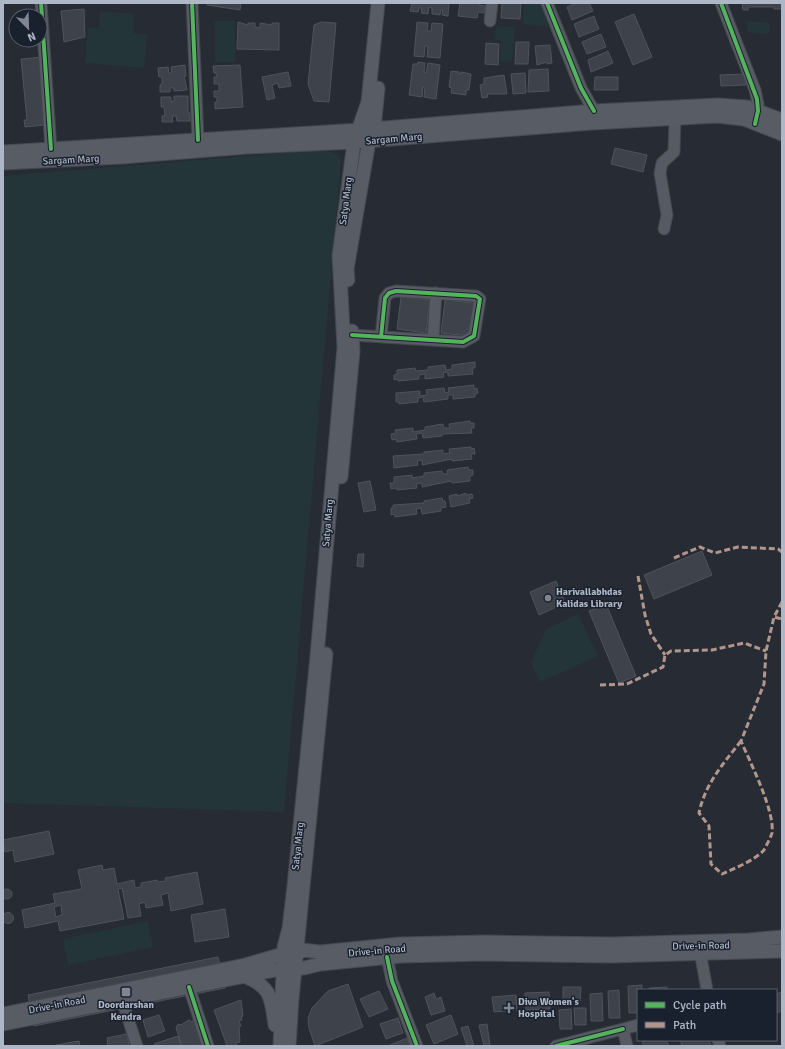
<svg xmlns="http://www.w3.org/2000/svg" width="785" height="1049" viewBox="0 0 785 1049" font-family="Signika,sans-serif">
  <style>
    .green { fill: #243539 }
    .building { fill: #3e424a; stroke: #4e535c; fill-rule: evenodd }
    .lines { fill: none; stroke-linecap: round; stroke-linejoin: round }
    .minor-casing { stroke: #43464c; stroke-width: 13 }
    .major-casing { stroke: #444850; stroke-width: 15 }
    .minor { stroke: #565a62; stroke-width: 11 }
    .major { stroke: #585c64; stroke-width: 13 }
    .rail { stroke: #595d65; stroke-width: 3; stroke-dasharray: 4 4; stroke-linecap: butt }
    .quiet { stroke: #b2968c; stroke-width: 3; stroke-dasharray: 6 3; stroke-linecap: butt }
    .cycleway-casing { stroke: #1a212e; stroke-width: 6 }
    .cycleway { stroke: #56b35d; stroke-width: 4 }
    .poi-dot { fill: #7f8593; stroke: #1a212e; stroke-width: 1.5 }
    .labels { text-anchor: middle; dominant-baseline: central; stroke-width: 3; stroke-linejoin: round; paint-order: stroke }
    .street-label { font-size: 10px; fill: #afb6c6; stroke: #1a212e }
    .poi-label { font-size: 10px; font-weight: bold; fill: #afb6c6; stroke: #1a212e; text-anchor: start }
  </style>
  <rect width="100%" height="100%" fill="#272b33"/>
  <!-- green -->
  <path class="green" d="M524,3H543L548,27L523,24Z
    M100,11L134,14L133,33L147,34L144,68L85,63L88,27L99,28Z
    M215,21H235V62H215Z
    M748,21L770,23L769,34L747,32Z
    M496,26L515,27L512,62L500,61L501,41L495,40Z
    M320,150L335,153L341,160L284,812L3,803V176Z
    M578,614L598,656L540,682L531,663L546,629Z
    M148,921L153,947L68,965L63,939Z"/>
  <!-- building -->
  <path class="building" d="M207,3H241L240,10L207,5Z
    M412,3H449L448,16L442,15L443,10H441L440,15L432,14V8L429,7L428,14L421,13L422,8H419L418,12L410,11Z
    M460,3H479V5L485,6L484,13L478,12L477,18L458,16Z
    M502,3H521L520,19L501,18Z
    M577,3H589L593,11L572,20L567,7Z
    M742,3H782V7L781,9H774V7H748V10H743Z
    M84,9L85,37L64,42L61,11Z
    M634,14L652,57L633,65L615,22Z
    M594,16L599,29L579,37L574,24Z
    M238,22L248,25V23H255V27L260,28V23L272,25V23H279V50L237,49Z
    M321,22L336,23L329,102L314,101L308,84L314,25Z
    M417,22L428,23L427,31H431L432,23L443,24L440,58L427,57L428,46H425L424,57L414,56Z
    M601,34L606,47L587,54L582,42Z
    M516,42H529L528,64H515Z
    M486,43L499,44L498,65L485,64Z
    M550,45L552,63L547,64V62L537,65L535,46Z
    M608,51L613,63L591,72L588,60Z
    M42,57L45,125L25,127L24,120H27L21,59Z
    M418,62L425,63L424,72L426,73L428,63L440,65L436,99L424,97L425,88L423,87L422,97L409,95L413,64H418Z
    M185,65L186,76H184L187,90L174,91V88H170V92H160V85L162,84V77H159L158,68L168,67L169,73H172L171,67Z
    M240,65L243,107L215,109V102H217V97H214V91H219V84H214V77H217L216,73H214L213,66Z
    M548,69L549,91L528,92L529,70Z
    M451,71L459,72V74H461V72L471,74L469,90H466V95L451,93L452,88L449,87Z
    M288,72L291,86L279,88L278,83L272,85L275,98L267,100L262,77Z
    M525,73L526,93L513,94L511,74Z
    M745,74L746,85L721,86L720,75Z
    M504,75L507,94H487L488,97L482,98L480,85L484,84V78Z
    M595,77H618V90H594Z
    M174,96H188V113H190V121H177L176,116H172L173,122H162V116H165L164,107H161V97H171V102L174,101Z
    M615,148L647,155L643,172L611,164Z
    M401,297L430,300L426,333L397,329Z
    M445,300L474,303L470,336L441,333Z
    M475,362V368H472L473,374L448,376V372L443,373L444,377L425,379V374L419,375V379L398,381L397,379L394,380V375L397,374V370L415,368L416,371L428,370V367L445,365L446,370L452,369V365Z
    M474,385V389L477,388L478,393L475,394V397L453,399V395H448V399L424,402L423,397L418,398V402L399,404V402H396V393L420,391V396L427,395L426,390L444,388L445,393L449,392L448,388Z
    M470,421V423H474V428H471L472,433L442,434V436L423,438L422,433L416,434L417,439L397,442L396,439L392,440L391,434L396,433L395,430L413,428V432L425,430V427L443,424L444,428H450L449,424Z
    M471,447V449L474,448L475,454H471L472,459L452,461V459L422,465V460L417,461L418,465L394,468L393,456L424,454V452L443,450V454L450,453L449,449Z
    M468,467L469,470H473V475L470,476V481L452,483L451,481L422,487V483L416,484L417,488L397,490V488L391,489L390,483H394V477L412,475V478L424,476V473L442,471L443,474H448L447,470Z
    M370,481L376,510L364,512L358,483Z
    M466,493V495L472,494L473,498L469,499L470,503L451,507L449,496L457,494V496Z
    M442,498L443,501H445L446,507L441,508V511L422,514L421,508L416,509L417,514L395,517L394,514L391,515V508H393V505L424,503V501Z
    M702,551L712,575L654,599L644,575Z
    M358,554H364L363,567L357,566Z
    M556,581L565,603L539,615L530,592Z
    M606,604L636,676L619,683L589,611Z
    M49,831L54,854L15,862L13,850L5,852L3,840Z
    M102,865L103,870L114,868L117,884L134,880L135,888L141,887V883L157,880L158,882L166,881L165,878L197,872L203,904L171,911L168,893L161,895L163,905L146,908L145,902L139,904L141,916L128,918L122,888L118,889L124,919L60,931L58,921L25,928L22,910L55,903L53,894L82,889L78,870ZM61,905L62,915L56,917L54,907Z
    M2 894a5 5 0 1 1 10 0a5 5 0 1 1-10 0Z
    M225,909L229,937L195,942L191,915Z
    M2.5 918a5.5 5.5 0 1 1 11 0a5.5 5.5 0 1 1-11 0Z
    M218,957L225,988L34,1026L28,995Z
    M348,984L363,1027L315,1046L309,1028L308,1018L312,1008L328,991Z
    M642,985V990H638V1013H629L628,986Z
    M563,987H581L580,1002L563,1001Z
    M667,987V990H649V988Z
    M619,990L620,1018H609L608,991Z
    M379,991L388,1009L369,1017L360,999Z
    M549,992L550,1009L526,1010L525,993Z
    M782,992V1011L776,1013V994Z
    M434,993L436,999L441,997L445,1011L431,1015L425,997Z
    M602,993L603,1021H591L590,994Z
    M516,995L517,1010L494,1012L492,997Z
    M241,1000L243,1016L241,1017L242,1020L239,1021L241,1026L239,1027L240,1042L236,1043L237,1046H227L214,1010Z
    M574,1008H586V1025H575Z
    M571,1009L572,1029H560L559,1010Z
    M159,1015L165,1031L148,1037L143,1020Z
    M451,1015L458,1034L434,1044L426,1025Z
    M398,1018L403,1033L386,1039L380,1024Z
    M194,1019L207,1046H182L176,1028L178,1024L181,1025L189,1020L192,1022Z
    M487,1024L490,1046H484L479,1025Z
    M468,1026L474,1046H467L461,1028Z
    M127,1034L129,1046H108L107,1038Z
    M178,1036L181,1046H155L154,1044Z
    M407,1038L410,1046H388Z
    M647,1040H666L669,1046H644L642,1042Z
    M680,1040H709L711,1046H682Z
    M79,1041L80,1046H56V1045Z"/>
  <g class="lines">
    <defs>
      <path id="minor" d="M41,3L51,149
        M192,3L198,140
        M547,3L581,88L594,111
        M721,3L755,90L758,104L756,118
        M490,21L492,3
        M664,229L667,215L660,173L662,163L674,152L675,118
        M352,335L463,342L474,336L480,299L476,296L396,291L389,293L385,298L381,337
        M433,340L436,293
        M699,946L707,990
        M387,957L392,981L417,1046
        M189,987L208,1046
        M122,1000L137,1046
        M718,1040L720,1046
        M556,1046L623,1029
        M627,1046L623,1029L638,1025"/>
      <path id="major" d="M3,152L359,130L594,111L718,105L747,107L782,120
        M3,163L122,157L247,147L354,142L592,123L717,116L744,119L782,134
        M348,280L347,269L369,141L374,129L378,88
        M341,477L353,352L352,331
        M244,976C272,987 271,998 275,1025
        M3,1014L245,965L283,954L303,950L320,952L400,944L484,942L611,944L749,940L782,937
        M3,1024L275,970L304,968L321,964L401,956L484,954L611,956L782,951
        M280,1046L284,947L289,928L294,886L317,656L344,347L339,256L354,142L368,102L378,3
        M289,1046L292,999L326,654"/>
    </defs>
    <!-- minor casing -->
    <use href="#minor" class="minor-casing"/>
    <!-- major casing -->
    <use href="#major" class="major-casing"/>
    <!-- minor -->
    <use href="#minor" class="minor"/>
    <!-- major -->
    <use href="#major" class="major"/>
    <!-- rail -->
    <path class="rail" d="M307,962C390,947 475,952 558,955C633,957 707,957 782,954
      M36,1014L219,979
      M3,1015L113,991L327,952L385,945L589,949L782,947"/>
    <!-- quiet -->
    <path class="quiet" d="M674,558L700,547L715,553L738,547L778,549L782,552
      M638,576L645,615L651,634L665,655
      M782,602L774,617L782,619
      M600,685L627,684L663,667L665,655L671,651L712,650L744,643L766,651
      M741,741C723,764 705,784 699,813L709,826L711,864L722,874C735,868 754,861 764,850C766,846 771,837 772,833C775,811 750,762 741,741L764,684L766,651L774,617"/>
    <defs>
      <path id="cycleway" d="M41,3L51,149
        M192,3L198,140
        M547,3L581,88L594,111
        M721,3L757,99L758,111L755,124
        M352,335L463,342L474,336L480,299L476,296L396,291L389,293L385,298L381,337
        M387,957L392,981L417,1046
        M189,987L208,1046
        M556,1046L623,1029"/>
    </defs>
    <!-- cycleway casing -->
    <use href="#cycleway" class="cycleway-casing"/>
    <!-- cycleway -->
    <use href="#cycleway" class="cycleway"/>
  </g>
  <!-- markers -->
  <g class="poi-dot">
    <circle cx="548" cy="598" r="4"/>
    <rect x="121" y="987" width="10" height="10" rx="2"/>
    <path d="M507 1002h4v4h4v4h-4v4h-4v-4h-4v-4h4z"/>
  </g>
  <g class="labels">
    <!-- street labels -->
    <g class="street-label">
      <text transform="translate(394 139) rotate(-5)">Sargam Marg</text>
      <text transform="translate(71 160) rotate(-3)">Sargam Marg</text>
      <text transform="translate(346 201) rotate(-83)">Satya Marg</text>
      <text transform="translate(328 523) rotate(-85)">Satya Marg</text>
      <text transform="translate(298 846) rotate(-84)">Satya Marg</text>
      <text transform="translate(701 946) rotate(-1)">Drive-in Road</text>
      <text transform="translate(377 951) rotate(-5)">Drive-in Road</text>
      <text transform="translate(57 1005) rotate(-11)">Drive-in Road</text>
    </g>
    <!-- poi labels -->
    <g class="poi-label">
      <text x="556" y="592">Harivallabhdas<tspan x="556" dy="12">Kalidas Library</tspan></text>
      <text x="518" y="1002">Diva Women's<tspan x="518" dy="12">Hospital</tspan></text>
      <text x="126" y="1005" text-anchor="middle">Doordarshan<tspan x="126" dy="12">Kendra</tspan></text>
    </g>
  </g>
  <!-- border -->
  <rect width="785" height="1049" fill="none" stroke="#afb6c6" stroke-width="8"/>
  <!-- legend -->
  <rect x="637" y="989" width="140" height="52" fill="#1a212e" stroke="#565d6b"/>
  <rect x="645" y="1002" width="20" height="6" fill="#56b35d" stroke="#565d6b"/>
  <text x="673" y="1009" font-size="12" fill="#afb6c6">Cycle path</text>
  <rect x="645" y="1022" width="20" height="6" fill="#b2968c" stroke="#565d6b"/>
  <text x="673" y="1029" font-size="12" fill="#afb6c6">Path</text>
  <!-- north arrow -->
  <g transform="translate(28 28) rotate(157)"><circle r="19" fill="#1a212e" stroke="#565d6b"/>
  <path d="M0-3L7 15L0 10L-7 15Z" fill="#7f8593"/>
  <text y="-6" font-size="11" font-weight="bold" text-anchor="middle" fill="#afb6c6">N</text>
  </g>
</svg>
